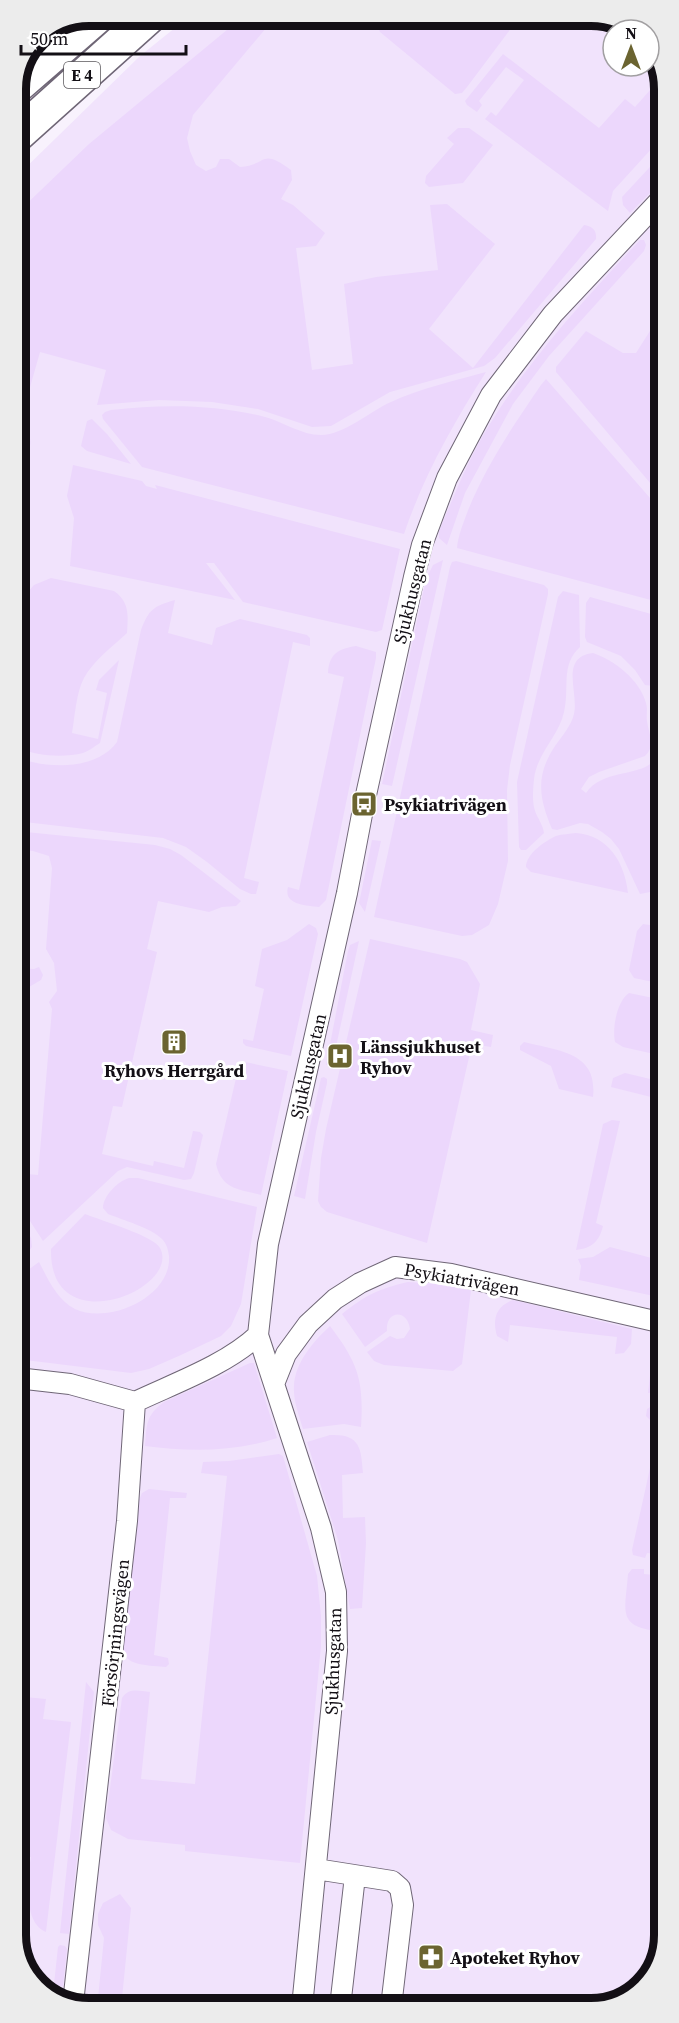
<svg xmlns="http://www.w3.org/2000/svg" width="679" height="2023" viewBox="0 0 679 2023" font-family="'Source Serif 4',serif">
  <style>
    .built { fill: #f1e3fc }
    .green { fill: #ecd7fc }
    .lines { fill: none; stroke-linecap: round; stroke-linejoin: round }
    .minor-casing { stroke: #6f6676; stroke-width: 22 }
    .motorway-casing { stroke: #6f6676; stroke-width: 36 }
    .minor { stroke: #fff; stroke-width: 20 }
    .motorway { stroke: #fff; stroke-width: 33 }
    .labels { text-anchor: middle; dominant-baseline: central; stroke-width: 6; stroke-linejoin: round; paint-order: stroke }
    .shield { fill: #fff; stroke: #5a575b; stroke-width: 1.5 }
    .shield-label { font-size: 16px; font-weight: bold; fill: #130f15 }
    .street-label { font-size: 18px; fill: #130f15; stroke: #fff }
    .poi-label { font-size: 18px; font-weight: bold; fill: #130f15; stroke: #fff; text-anchor: start }
    .rim { fill: none; stroke: #130f15; stroke-width: 8 }
  </style>
  <rect width="100%" height="100%" fill="#f8f2fd"/>
  <!-- built -->
  <path class="built" d="M191,15H596L632,30H613V66H649V49L662,70L664,1935L649,1980L609,2006L83,2008L40,1990L17,1953L15,178L140,56Z"/>
  <!-- green -->
  <path class="green" d="M245,15H277L193,115L187,138L190,151L196,165L206,171L216,167L220,159H229L240,167C268,165 260,147 291,170L292,180L281,199L293,205L325,233L316,246L296,248L312,370L353,364L344,284L376,277L438,270L430,205L447,204L495,244L429,329L473,368L584,225C592,226 597,230 596,239L495,358L484,366L390,392L331,426L312,427L258,409L212,402L159,400L97,405L106,370L40,352L23,412L16,410L15,215L89,144Z
    M411,15H521L467,87L462,93L455,94L380,32L376,22L410,21Z
    M589,15H596L632,30H613V34Z
    M503,54L599,128L625,99L635,107L659,80L662,83L657,139L654,146L613,191L608,211L485,119L491,112L496,116L524,80L506,67L479,101L482,105L477,112L467,105L465,101Z
    M458,128H469L493,145L463,183L429,187L425,183L426,176L454,144L447,138Z
    M662,154V181L630,213L623,205L622,197Z
    M640,240H644L646,245L644,251L549,356L513,404L465,493L447,545L439,538V531C454,496 468,460 488,427C530,358 585,299 640,240Z
    M662,312V497L556,372V367L586,331L623,353H636Z
    M486,372C453,424 424,475 404,534L142,467L103,419L102,415L105,412L111,410C162,404 215,404 265,417C284,422 301,435 321,435C344,435 370,411 391,402C421,388 454,381 486,372Z
    M546,379L650,498L662,515V603L457,548C458,536 463,524 467,513C485,467 513,426 541,385Z
    M92,419L107,434L131,464L87,451L81,446L87,421Z
    M16,424C32,430 36,447 21,458L16,457Z
    M73,465L142,481L146,486L157,489L155,485L400,549L382,630L376,632L243,602L214,563H206L235,600L70,566L74,518L67,496Z
    M443,560L392,786L382,784L426,579L433,565Z
    M456,561L544,585L548,589V594L510,765L507,790L508,861L498,904L489,925L472,935L462,936L374,917L450,567L452,562Z
    M51,578L114,591C130,602 128,616 127,633C113,646 93,661 84,678C76,693 75,716 72,733L98,739L107,693L96,690L99,680L119,660L100,743C95,746 89,751 83,753C63,758 35,756 16,747V696L19,676L16,673V634L27,593L34,585Z
    M563,591L579,595L580,647C560,665 570,688 564,712C559,736 537,753 534,779C533,789 532,802 535,811C538,819 543,825 544,833L526,850H521L519,847L517,782L558,597Z
    M590,597L662,617V680L654,686L645,685L635,670L621,656L587,642L585,637L586,603Z
    M175,600L168,633L212,645L216,628L240,619L307,635L310,638V646L293,642L244,878L259,882L256,894H251L240,889L207,862L186,847L163,838L16,821V757C46,769 96,771 117,742L141,630C149,609 154,606 175,600Z
    M356,646L376,652V658L326,900L319,907C306,905 283,905 288,887L299,890L344,677L328,673C329,654 338,649 356,646Z
    M593,653C614,660 640,680 646,703C648,709 646,715 647,721C649,735 656,745 645,756L599,772L589,777L581,789L586,793C605,765 651,781 660,750C664,739 657,728 656,718C655,711 655,705 654,698L662,689L663,883L650,892L640,894L619,849L611,839L602,832L588,824L580,823L557,830L552,829C539,798 535,776 555,746C562,736 571,726 574,714C579,693 559,657 593,653Z
    M16,831L155,845L170,849L181,855L241,901L236,906L222,907L209,912L158,901L147,949L157,952L122,1107L113,1106L102,1154L153,1166L154,1161L184,1168L193,1131L200,1132L203,1135L194,1173L191,1179L184,1180L127,1167L118,1171L43,1241C27,1215 17,1207 16,1173L38,1175L52,1009L49,1002L57,991L54,963L46,949L52,868L49,856L33,851L16,849Z
    M576,833C608,835 625,863 628,893L531,872L526,867C526,854 545,841 556,836C562,834 570,834 576,833Z
    M372,840L381,841L365,912L359,903Z
    M309,924L316,928L318,934L291,1056L246,1046L243,1043V1039L253,1041L264,989L255,986L262,949L287,940Z
    M643,924L663,927V984L634,978L629,970L637,931Z
    M370,939L460,959L467,962L480,984L471,1030L493,1035L491,1047L472,1044L427,1243L327,1212L321,1207L318,1201L321,1158L326,1129Z
    M359,941L332,1065H326L348,951L350,945Z
    M39,967L43,975L41,980L29,987L16,986V968L34,969Z
    M629,993L663,1000V1056L623,1047L615,1042C612,1028 617,1001 629,993Z
    M524,1042C559,1051 598,1052 593,1097L559,1089L551,1066L520,1050V1046Z
    M240,1061L288,1071L261,1195C239,1189 222,1190 216,1164Z
    M625,1073L663,1082V1100L611,1087L613,1078Z
    M324,1077L327,1079V1083L316,1132L305,1199L294,1196L321,1078Z
    M612,1120L620,1121L596,1223L603,1226C599,1242 592,1248 576,1250L603,1124Z
    M129,1178H138L257,1207L241,1304L231,1326L221,1336L181,1355L149,1369L131,1373L17,1359V1278L39,1262C48,1279 57,1300 75,1309C108,1325 172,1297 169,1256C168,1250 167,1244 162,1239C151,1228 123,1220 108,1214L103,1208C103,1196 118,1181 129,1178Z
    M85,1214C100,1220 154,1236 160,1248C182,1289 49,1344 51,1249Z
    M17,1216L31,1238L32,1247L23,1259L17,1263Z
    M610,1247L663,1261V1298L579,1280L581,1266L578,1259L593,1257Z
    M408,1282L437,1284L471,1290L462,1364L453,1371L384,1365L374,1361L367,1352L390,1336L397,1339L404,1338L410,1329C407,1308 385,1311 387,1331L365,1347L342,1314C366,1295 378,1289 408,1282Z
    M513,1300L632,1329L631,1344L624,1353L615,1354L617,1337L510,1325L508,1342L497,1336C492,1319 496,1306 513,1300Z
    M330,1326C358,1363 364,1380 361,1427L344,1424L303,1429C299,1415 293,1400 294,1386C295,1362 314,1341 330,1326Z
    M661,1335L663,1336C663,1355 665,1375 655,1392L648,1393L654,1342L656,1338Z
    M250,1363H254L277,1438C235,1452 189,1452 145,1446C147,1425 145,1416 164,1402Z
    M663,1399V1419H661L660,1424L651,1421L646,1416L647,1409Z
    M330,1435C360,1434 361,1447 363,1473L342,1475L343,1518L365,1517L366,1543L362,1608L350,1609L338,1540L307,1442Z
    M654,1450L663,1451L664,1555L647,1553L645,1558L633,1555L632,1550Z
    M279,1454L283,1456L287,1470L317,1576L321,1616V1646L300,1863L185,1851V1845L128,1839L111,1830L106,1818L122,1698C129,1687 139,1691 150,1692L141,1779L195,1784L227,1476L201,1473L203,1462L229,1461Z
    M149,1489L187,1493L186,1498H170L154,1655L168,1658L169,1664L166,1667C151,1665 127,1667 123,1651L138,1503L142,1493Z
    M632,1569H644V1574L664,1576V1632C616,1627 625,1614 628,1574Z
    M86,1682L94,1692L69,1934L60,1933Z
    M25,1697L46,1699L43,1719L71,1722L46,1932C23,1923 27,1878 31,1857L17,1856V1775Z
    M120,1894L131,1908L121,2008H97L104,1938L98,1925V1914L103,1903Z
    M60,1945L65,1946L67,1949L63,1986H56L54,1984L58,1947Z"/>
  <g class="lines">
    <defs>
      <path id="minor" d="M17,1378L70,1384L135,1402
        M274,1384L286,1354L308,1324L335,1299L360,1283L395,1267L451,1274L663,1323
        M316,1869L392,1881L400,1888L403,1905L391,2007
        M73,2003L127,1521L135,1402C175,1383 226,1365 258,1335
        M302,2007L337,1651L336,1592L321,1528L258,1335L268,1244L347,893L364,804L414,577L422,545L447,478L491,395L553,314L662,198
        M340,2007L355,1876"/>
      <path id="motorway" d="M15,88L99,15
        M15,137L151,15"/>
    </defs>
    <!-- minor casing -->
    <use href="#minor" class="minor-casing"/>
    <!-- motorway casing -->
    <use href="#motorway" class="motorway-casing"/>
    <!-- minor -->
    <use href="#minor" class="minor"/>
    <!-- motorway -->
    <use href="#motorway" class="motorway"/>
  </g>
  <!-- icons -->
  <defs>
    <symbol id="bus-square" viewBox="-11 -11 22 22"><rect x="-9" y="-9" width="18" height="18" rx="4" fill="#6b6430" stroke="#fff"/><path d="M-5-6H5V4H4V6H2V4H-2V6H-4V4H-5ZM-3.5-4V0h7V-4ZM-3.5 1.2v1.5H-2V1.2ZM2 1.2v1.5H3.5V1.2Z" fill="#fff"/></symbol>
    <symbol id="building-square" viewBox="-11 -11 22 22"><rect x="-9" y="-9" width="18" height="18" rx="4" fill="#6b6430" stroke="#fff"/><path d="M-4-6H4V6H1V3H-1V6H-4ZM-2.5-4.3h1.7v1.8h-1.7ZM.8-4.3h1.7v1.8H.8ZM-2.5-1h1.7V.8h-1.7ZM.8-1h1.7V.8H.8Z" fill="#fff"/></symbol>
    <symbol id="hospital-square" viewBox="-11 -11 22 22"><rect x="-9" y="-9" width="18" height="18" rx="4" fill="#6b6430" stroke="#fff"/><path d="M-5-5h3v3.5h4V-5h3V5h-3V1.5h-4V5h-3Z" fill="#fff"/></symbol>
    <symbol id="pharmacy-square" viewBox="-11 -11 22 22"><rect x="-9" y="-9" width="18" height="18" rx="4" fill="#6b6430" stroke="#fff"/><path d="M-2-6h4v4h4v4h-4v4h-4v-4h-4v-4h4Z" fill="#fff"/></symbol>
  </defs>
  <g fill-rule="evenodd">
    <use href="#bus-square" x="349" y="789" width="30" height="30"/>
    <use href="#building-square" x="159" y="1027" width="30" height="30"/>
    <use href="#hospital-square" x="325" y="1041" width="30" height="30"/>
    <use href="#pharmacy-square" x="416" y="1942" width="30" height="30"/>
  </g>
  <g class="labels">
    <!-- shield labels -->
    <rect class="shield" x="64" y="62" width="36" height="26" rx="4.5"/>
    <g class="shield-label">
      <text x="82" y="75">E 4</text>
    </g>
    <!-- street labels -->
    <g class="street-label">
      <text transform="translate(412 591) rotate(-76)">Sjukhusgatan</text>
      <text transform="translate(308 1066) rotate(-77)">Sjukhusgatan</text>
      <text transform="translate(462 1279) rotate(10)">Psykiatrivägen</text>
      <text transform="translate(115 1633) rotate(-84)">Försörjningsvägen</text>
      <text transform="translate(333 1661) rotate(-88)">Sjukhusgatan</text>
    </g>
    <!-- poi labels -->
    <g class="poi-label">
      <text x="384" y="804">Psykiatrivägen</text>
      <text x="360" y="1046">Länssjukhuset<tspan x="360" dy="21">Ryhov</tspan></text>
      <text x="174" y="1070" text-anchor="middle">Ryhovs Herrgård</text>
      <text x="450" y="1957">Apoteket Ryhov</text>
    </g>
  </g>
  <!-- crop -->
  <path d="M0 0H679V2023H0ZM89 26H591A63 63 0 0 1 654 89V1935A63 63 0 0 1 591 1998H89A63 63 0 0 1 26 1935V89A63 63 0 0 1 89 26Z" fill="#ececec" fill-rule="evenodd"/>
  <path class="rim" d="M89 26H591A63 63 0 0 1 654 89V1935A63 63 0 0 1 591 1998H89A63 63 0 0 1 26 1935V89A63 63 0 0 1 89 26Z"/>
  <!-- north arrow -->
  <g transform="translate(631 48)"><circle r="28" fill="#ffffff" stroke="#a19fa1" stroke-width="1.5"/>
  <path d="M0-4.5L10 22L0 15L-10 22Z" fill="#6b6430"/>
  <text y="-9" font-size="16" font-weight="bold" text-anchor="middle" fill="#130f15">N</text>
  </g>
  <!-- scale -->
  <path d="M21 45v9h165v-9" fill="none" stroke="#130f15" stroke-width="3"/>
  <text x="30" y="45" font-size="18" fill="#130f15" stroke="#ffffff" stroke-width="4.5" paint-order="stroke">50 m</text>
</svg>
